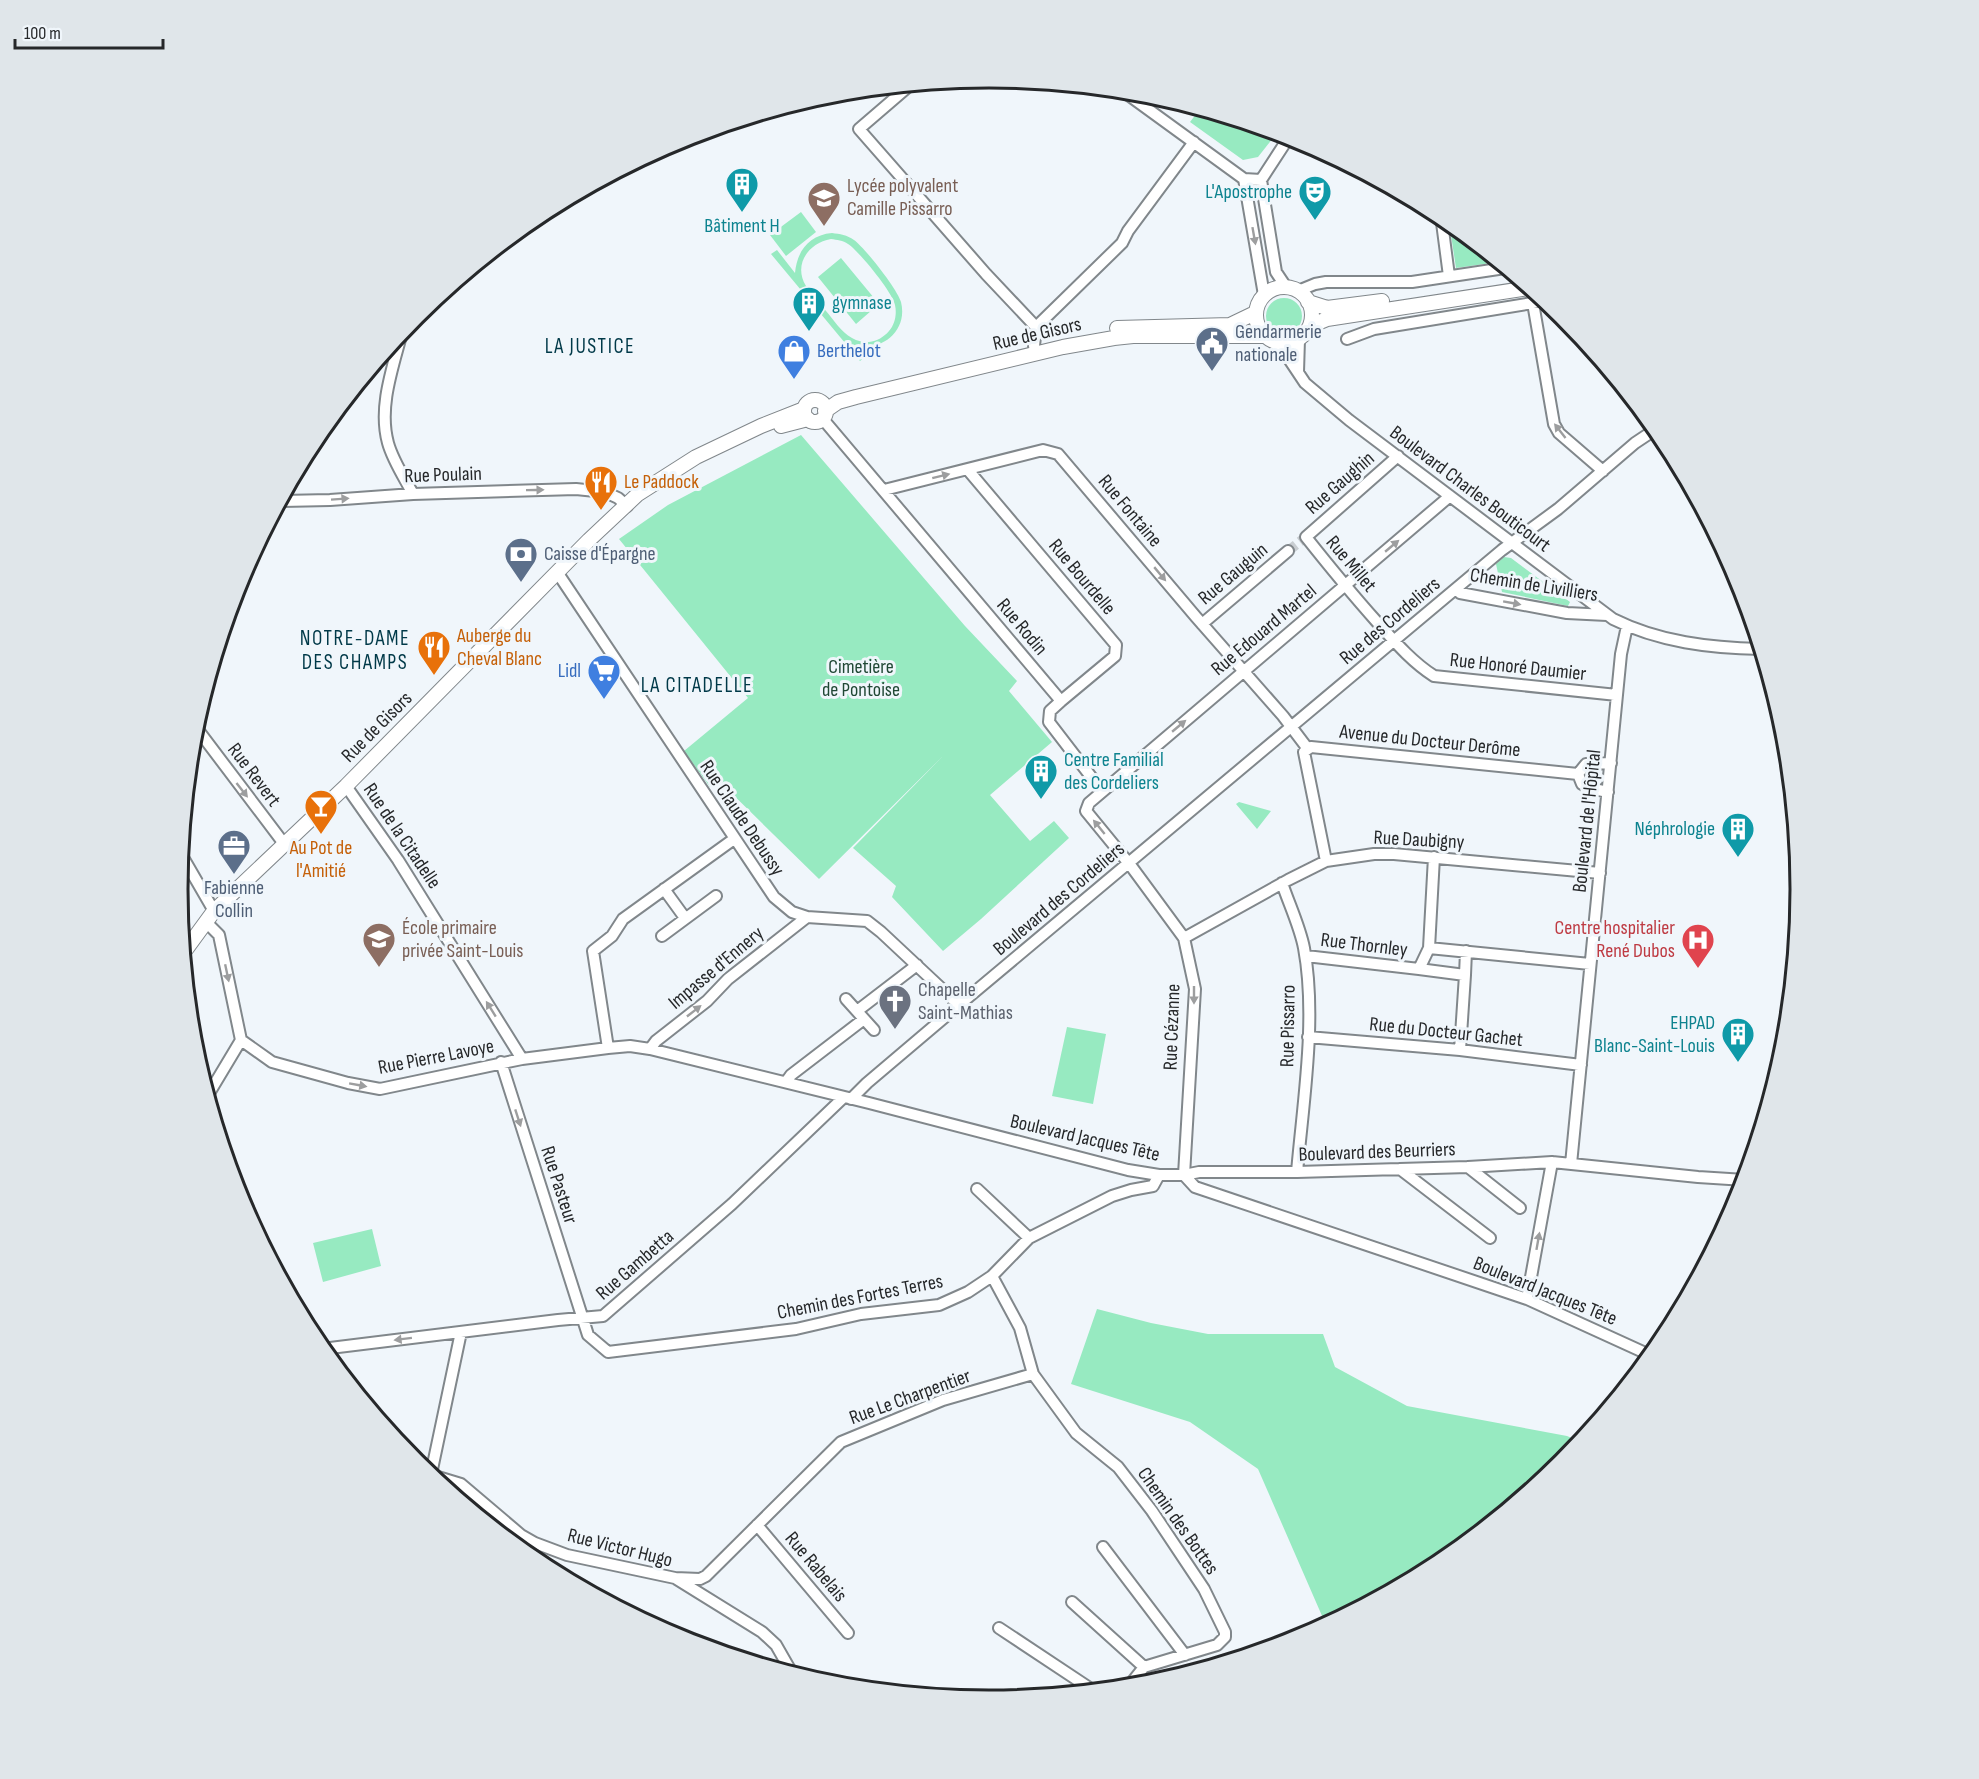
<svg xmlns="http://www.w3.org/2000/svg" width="1979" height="1779" viewBox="0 0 1979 1779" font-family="'Sofia Sans Condensed',sans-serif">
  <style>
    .green { fill: #97eac1; fill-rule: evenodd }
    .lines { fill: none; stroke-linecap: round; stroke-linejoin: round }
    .minor-tunnel { stroke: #c8cdd1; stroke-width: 10; stroke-dasharray: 10 5; stroke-linecap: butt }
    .minor-casing { stroke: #81878b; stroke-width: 14 }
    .major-casing { stroke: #81878b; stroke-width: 16 }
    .minor { stroke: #fff; stroke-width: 10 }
    .major { stroke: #fff; stroke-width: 14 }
    .oneway { fill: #9d9e9f }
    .labels { text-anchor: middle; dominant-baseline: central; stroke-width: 6; stroke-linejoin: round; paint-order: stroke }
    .education-label { font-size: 20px; fill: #785e54; stroke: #f0f6fb; text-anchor: start }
    .culture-label { font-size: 20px; fill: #0d838f; stroke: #f0f6fb; text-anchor: end }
    .service-label { font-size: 20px; fill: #4e5e75; stroke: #f0f6fb; text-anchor: start }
    .street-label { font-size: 20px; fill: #26282a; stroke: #f0f6fb }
    .shop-label { font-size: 20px; fill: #366cbe; stroke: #f0f6fb; text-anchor: start }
    .food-label { font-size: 20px; fill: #c56008; stroke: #f0f6fb; text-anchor: start }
    .park-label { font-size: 20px; fill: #204835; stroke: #f0f6fb }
    .health-label { font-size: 20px; fill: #be3a42; stroke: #f0f6fb; text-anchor: end }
    .worship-label { font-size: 20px; fill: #5b616d; stroke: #f0f6fb; text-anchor: start }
    .neighbourhood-label { font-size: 21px; letter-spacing: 1.5px; fill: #003948; stroke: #f0f6fb }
    .rim { fill: none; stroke: #26282a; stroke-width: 3 }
  </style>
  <rect width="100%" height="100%" fill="#f0f6fb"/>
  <!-- green -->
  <path class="green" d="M1200,109L1277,133L1258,157L1243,160L1190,122Z
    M801,212L816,232L786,256L770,235Z
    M1449,222L1498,262L1456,268Z
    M832,233C840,234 847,235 854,240C865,248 898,290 901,302C908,330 883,350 858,347L865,357L860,361L771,254L777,250L795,273C797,251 809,235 832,233ZM831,239C837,240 843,240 848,244C859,251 893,293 895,305C897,314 895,324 889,331C884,337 877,341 869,342C863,342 857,341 852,338C841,332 834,320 826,311C820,303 812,295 806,286C793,265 808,243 831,239Z
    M841,258L879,304L856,324L818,277Z
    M1266 316a18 18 0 1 1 36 0a18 18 0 1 1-36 0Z
    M801,435L965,626L1017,681L1009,691L1052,742L990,795L1030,841L1054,821L1069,838L981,919L943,951L892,897L896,886L853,848L943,756L819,879L720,782L710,787L684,751L748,698L619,539L668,505Z
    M1504,557L1511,558L1570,602L1568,606L1502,592L1496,564Z
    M1239,802L1271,811L1257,829L1236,804Z
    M1067,1027L1106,1034L1093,1104L1052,1096Z
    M372,1229L381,1266L323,1282L313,1243Z
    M1097,1309L1151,1323L1208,1334H1323L1335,1367L1407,1406L1567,1436L1581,1442L1563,1464L1440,1564L1326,1625L1258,1469L1190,1422L1071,1384Z"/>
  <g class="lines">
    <!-- minor-tunnel -->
    <path class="minor-tunnel" d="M1288,551L1306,537"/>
    <defs>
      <path id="minor" d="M909,86L859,129L986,274L1036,327
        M1123,91L1244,179L1261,180
        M1244,179L1264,295
        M1261,180L1276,272L1286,287
        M1261,180L1289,137
        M1441,215L1449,276
        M1298,291L1315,284L1326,282H1412L1505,268
        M1533,303L1554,424L1559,433L1603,471
        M402,332C393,367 378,407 388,443C393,461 404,477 413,494
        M1347,339L1374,329L1545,301
        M1273,342L1289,359L1305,383L1349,420L1613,619C1659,642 1710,648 1761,649
        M1034,346L1036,327L1122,243L1128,231L1194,142
        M1298,372L1299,339
        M822,418L1061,701L1050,711L1049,722L1102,791
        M1398,456L1306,537C1329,566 1352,594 1377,622C1395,642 1412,662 1434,676L1617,695
        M968,470L1116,645L1115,656L1061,701
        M884,490L1043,450L1058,454L1196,617L1283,716L1308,749L1311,747L1578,774
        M1450,496L1089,803L1086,811L1131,866L1184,938L1195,989L1184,1175L1199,1172H1297L1468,1167L1552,1162L1698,1177L1745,1180
        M282,501L330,500L413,494L576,489L605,492L618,498L627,506
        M557,572L774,897L792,912L807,917L867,921L881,932L959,1005
        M1456,589L1460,593L1567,613L1607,615
        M1202,624L1288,551
        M195,726L285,845
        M1308,749L1304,752L1326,861
        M1578,774L1582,784L1589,788L1608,792
        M1578,774L1586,764L1611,763
        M346,786L398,860L522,1059
        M181,854L214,911
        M1282,883C1289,904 1300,927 1304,948C1317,1018 1303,1102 1297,1172
        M664,889L685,918
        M206,922L219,935L241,1040L272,1062L348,1083L380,1089L522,1059L608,1048L630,1046L650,1049L869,1103L1128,1170L1159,1175H1184L1195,1187L1527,1299L1652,1356
        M662,936L716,896
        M1184,938L1288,880L1326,861L1374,854H1394L1600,873
        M1429,948L1434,857
        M1466,951L1465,975L1419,969L1429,948L1590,964
        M1306,956L1419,969
        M846,999L874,1030
        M857,1011L917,965
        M1308,1037L1460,1050L1581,1065
        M608,1048L593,951L612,936L623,919L734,839
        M650,1049L656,1041L707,1001L728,979L807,917
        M1460,1050L1465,975
        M501,1062L588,1335L608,1352L796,1329L861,1314L939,1305L968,1292L992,1276L1029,1238L1112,1196L1131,1190L1153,1186L1159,1175
        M786,1082L791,1075L864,1019
        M208,1095L241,1040
        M851,1099L867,1083L959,1005L1502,550L1558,509L1635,443L1656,429
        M1571,1164L1621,654L1627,626
        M1468,1167L1520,1208
        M1400,1169L1490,1238
        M977,1189L1029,1238
        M992,1276L1020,1328L1033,1374L1076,1433L1118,1467L1152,1511L1204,1589L1225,1632V1637L1217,1645L1144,1667L1128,1687
        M1527,1299L1552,1162
        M322,1349L558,1320L603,1316L732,1204L844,1097
        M428,1474L461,1484L521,1535L535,1543L567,1555L675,1578L762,1632L776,1645L792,1673
        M431,1474L461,1332
        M757,1525L848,1633
        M1103,1547L1185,1655
        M675,1578L700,1579L706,1576L841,1442L943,1400L1033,1374
        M1072,1602L1144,1667
        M999,1628L1094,1691"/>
      <path id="major" d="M1256 315a28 28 0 1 1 56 0a28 28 0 1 1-56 0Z
        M1308,302L1327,308L1382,301
        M1310,326L1327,319L1529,288
        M1117,328L1230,325L1255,313
        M804 411a11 11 0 1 1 22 0a11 11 0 1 1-22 0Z
        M825,411L838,402L856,397L1063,347L1114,338L1133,336H1264
        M781,426L808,419
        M184,952L214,911L346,786L589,540L638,494L696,457L761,426L804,409"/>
    </defs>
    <!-- minor casing -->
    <use href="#minor" class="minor-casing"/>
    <!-- major casing -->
    <use href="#major" class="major-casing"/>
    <!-- minor -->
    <use href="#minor" class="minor"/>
    <!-- major -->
    <use href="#major" class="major"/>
  </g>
  <!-- one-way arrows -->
  <defs><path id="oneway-solid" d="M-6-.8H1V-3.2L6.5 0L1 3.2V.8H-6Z" transform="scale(1.5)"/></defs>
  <g class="oneway">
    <use href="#oneway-solid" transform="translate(1254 236) rotate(80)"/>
    <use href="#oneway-solid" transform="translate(1560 431) rotate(-128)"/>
    <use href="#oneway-solid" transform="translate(941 476) rotate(-14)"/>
    <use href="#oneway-solid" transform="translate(535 490) rotate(-1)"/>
    <use href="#oneway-solid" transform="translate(340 499) rotate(-4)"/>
    <use href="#oneway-solid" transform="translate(1392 546) rotate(-40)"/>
    <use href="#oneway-solid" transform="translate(1160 574) rotate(50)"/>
    <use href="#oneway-solid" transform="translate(1512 603) rotate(10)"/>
    <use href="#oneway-solid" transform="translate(1179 726) rotate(-40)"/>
    <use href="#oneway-solid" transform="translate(242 790) rotate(52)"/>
    <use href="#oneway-solid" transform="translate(1099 827) rotate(-129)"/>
    <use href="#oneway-solid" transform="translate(227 973) rotate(78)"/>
    <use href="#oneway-solid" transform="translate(1194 995) rotate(90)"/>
    <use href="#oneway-solid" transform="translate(491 1009) rotate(-122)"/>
    <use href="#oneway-solid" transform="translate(694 1011) rotate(-38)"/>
    <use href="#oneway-solid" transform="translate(358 1085) rotate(10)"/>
    <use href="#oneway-solid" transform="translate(518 1118) rotate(72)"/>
    <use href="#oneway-solid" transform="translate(1538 1241) rotate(-80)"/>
    <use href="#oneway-solid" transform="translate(403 1339) rotate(173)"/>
  </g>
  <!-- icons -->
  <defs>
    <symbol id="building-pin" viewBox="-11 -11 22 30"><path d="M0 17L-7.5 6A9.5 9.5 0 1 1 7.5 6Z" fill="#0f9aa8" stroke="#f0f6fb"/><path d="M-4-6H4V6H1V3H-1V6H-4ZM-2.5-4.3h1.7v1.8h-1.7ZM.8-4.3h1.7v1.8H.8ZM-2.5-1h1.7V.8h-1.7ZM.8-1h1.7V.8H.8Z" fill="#fff"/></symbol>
    <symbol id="theatre-pin" viewBox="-11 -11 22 30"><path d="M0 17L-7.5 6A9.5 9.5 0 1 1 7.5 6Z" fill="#0f9aa8" stroke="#f0f6fb"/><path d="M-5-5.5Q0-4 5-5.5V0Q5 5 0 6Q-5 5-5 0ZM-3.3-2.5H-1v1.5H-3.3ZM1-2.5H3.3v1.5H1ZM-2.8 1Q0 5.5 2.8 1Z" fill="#fff"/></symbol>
    <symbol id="school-pin" viewBox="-11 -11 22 30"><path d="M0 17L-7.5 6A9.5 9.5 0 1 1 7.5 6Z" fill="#8d6e63" stroke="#f0f6fb"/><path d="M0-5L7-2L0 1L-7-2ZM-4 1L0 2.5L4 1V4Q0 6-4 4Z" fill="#fff"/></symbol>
    <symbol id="civic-pin" viewBox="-11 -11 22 30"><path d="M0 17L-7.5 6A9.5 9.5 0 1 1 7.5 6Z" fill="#5c6f8a" stroke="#f0f6fb"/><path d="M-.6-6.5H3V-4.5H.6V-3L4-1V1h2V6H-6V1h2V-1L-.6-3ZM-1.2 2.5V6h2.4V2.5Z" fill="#fff"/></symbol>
    <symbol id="shop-pin" viewBox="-11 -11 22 30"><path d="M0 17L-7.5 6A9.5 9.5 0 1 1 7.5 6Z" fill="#3f7fe0" stroke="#f0f6fb"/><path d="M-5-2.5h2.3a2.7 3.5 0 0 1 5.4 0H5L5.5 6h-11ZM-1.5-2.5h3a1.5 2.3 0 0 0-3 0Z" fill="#fff"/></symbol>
    <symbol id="restaurant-pin" viewBox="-11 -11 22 30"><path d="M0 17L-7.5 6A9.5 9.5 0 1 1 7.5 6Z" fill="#e8710a" stroke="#f0f6fb"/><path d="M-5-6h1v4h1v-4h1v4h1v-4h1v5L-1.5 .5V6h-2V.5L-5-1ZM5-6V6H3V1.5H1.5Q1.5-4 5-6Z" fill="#fff"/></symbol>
    <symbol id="bank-pin" viewBox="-11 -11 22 30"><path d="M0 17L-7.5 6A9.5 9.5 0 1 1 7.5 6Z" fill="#5c6f8a" stroke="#f0f6fb"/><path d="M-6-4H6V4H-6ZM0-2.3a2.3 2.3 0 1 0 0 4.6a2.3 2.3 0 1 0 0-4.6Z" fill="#fff"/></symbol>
    <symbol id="supermarket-pin" viewBox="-11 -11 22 30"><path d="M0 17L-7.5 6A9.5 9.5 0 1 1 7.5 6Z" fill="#3f7fe0" stroke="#f0f6fb"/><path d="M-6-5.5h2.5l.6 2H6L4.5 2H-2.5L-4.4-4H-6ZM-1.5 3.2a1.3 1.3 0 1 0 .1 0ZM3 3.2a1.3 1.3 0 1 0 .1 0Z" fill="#fff"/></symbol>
    <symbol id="bar-pin" viewBox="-11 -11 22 30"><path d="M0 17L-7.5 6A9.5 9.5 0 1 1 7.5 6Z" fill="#e8710a" stroke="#f0f6fb"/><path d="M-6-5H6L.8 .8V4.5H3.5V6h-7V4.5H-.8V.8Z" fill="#fff"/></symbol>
    <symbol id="office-pin" viewBox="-11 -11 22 30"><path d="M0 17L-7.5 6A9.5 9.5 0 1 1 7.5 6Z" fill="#5c6f8a" stroke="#f0f6fb"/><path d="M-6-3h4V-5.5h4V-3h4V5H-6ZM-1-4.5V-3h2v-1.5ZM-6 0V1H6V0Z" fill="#fff"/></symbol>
    <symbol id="hospital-pin" viewBox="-11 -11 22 30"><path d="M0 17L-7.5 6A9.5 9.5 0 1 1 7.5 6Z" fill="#e0444e" stroke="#f0f6fb"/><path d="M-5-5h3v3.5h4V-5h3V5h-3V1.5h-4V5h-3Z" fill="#fff"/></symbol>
    <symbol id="church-pin" viewBox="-11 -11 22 30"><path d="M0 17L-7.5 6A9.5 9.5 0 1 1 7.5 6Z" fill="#6b7280" stroke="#f0f6fb"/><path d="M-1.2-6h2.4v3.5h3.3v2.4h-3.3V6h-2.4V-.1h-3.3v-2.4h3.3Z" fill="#fff"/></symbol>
  </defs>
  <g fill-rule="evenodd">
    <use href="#building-pin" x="723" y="165" width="38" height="52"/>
    <use href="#theatre-pin" x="1296" y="173" width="38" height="52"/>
    <use href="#school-pin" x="805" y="179" width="38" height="52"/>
    <use href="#building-pin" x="790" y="284" width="38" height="52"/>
    <use href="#civic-pin" x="1193" y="324" width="38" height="52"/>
    <use href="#shop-pin" x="775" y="332" width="38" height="52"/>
    <use href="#restaurant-pin" x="582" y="463" width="38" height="52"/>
    <use href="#bank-pin" x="502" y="535" width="38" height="52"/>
    <use href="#restaurant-pin" x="415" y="628" width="38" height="52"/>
    <use href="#supermarket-pin" x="585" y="652" width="38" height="52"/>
    <use href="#building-pin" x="1022" y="752" width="38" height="52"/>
    <use href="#bar-pin" x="302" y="787" width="38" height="52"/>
    <use href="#building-pin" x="1719" y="810" width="38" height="52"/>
    <use href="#office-pin" x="215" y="827" width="38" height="52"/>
    <use href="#school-pin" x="360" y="920" width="38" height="52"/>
    <use href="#hospital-pin" x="1679" y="921" width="38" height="52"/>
    <use href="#church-pin" x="876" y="982" width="38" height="52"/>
    <use href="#building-pin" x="1719" y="1015" width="38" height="52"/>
  </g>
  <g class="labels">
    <!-- education labels -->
    <g class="education-label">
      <text x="847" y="186">Lycée polyvalent<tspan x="847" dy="23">Camille Pissarro</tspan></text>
      <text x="402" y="928">École primaire<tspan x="402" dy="23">privée Saint-Louis</tspan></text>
    </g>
    <!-- culture labels -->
    <g class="culture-label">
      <text x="1292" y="192">L'Apostrophe</text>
      <text x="742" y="226" text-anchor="middle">Bâtiment H</text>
      <text x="832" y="303" text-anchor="start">gymnase</text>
      <text x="1064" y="760" text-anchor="start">Centre Familial<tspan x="1064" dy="23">des Cordeliers</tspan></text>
      <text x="1715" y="829">Néphrologie</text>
      <text x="1715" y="1023">EHPAD<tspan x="1715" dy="23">Blanc-Saint-Louis</tspan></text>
    </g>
    <!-- service labels -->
    <g class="service-label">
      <text x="1235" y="332">Gendarmerie<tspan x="1235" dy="23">nationale</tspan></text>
      <text x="544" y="554">Caisse d'Épargne</text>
      <text x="234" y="888" text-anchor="middle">Fabienne<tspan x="234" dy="23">Collin</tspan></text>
    </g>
    <!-- street labels -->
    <g class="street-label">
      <text transform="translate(1037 334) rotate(-13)">Rue de Gisors</text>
      <text transform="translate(443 475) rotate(-2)">Rue Poulain</text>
      <text transform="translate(1340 483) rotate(-41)">Rue Gaughin</text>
      <text transform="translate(1470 489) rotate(37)">Boulevard Charles Bouticourt</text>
      <text transform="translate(1130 511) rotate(50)">Rue Fontaine</text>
      <text transform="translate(1351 564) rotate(50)">Rue Millet</text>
      <text transform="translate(1233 574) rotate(-40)">Rue Gauguin</text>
      <text transform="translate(1082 577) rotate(50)">Rue Bourdelle</text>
      <text transform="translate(1534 585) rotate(9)">Chemin de Livilliers</text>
      <text transform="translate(1390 621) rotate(-40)">Rue des Cordeliers</text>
      <text transform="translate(1022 627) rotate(50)">Rue Rodin</text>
      <text transform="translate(1264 630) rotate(-40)">Rue Edouard Martel</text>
      <text transform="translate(1518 667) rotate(6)">Rue Honoré Daumier</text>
      <text transform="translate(377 727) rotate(-45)">Rue de Gisors</text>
      <text transform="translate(1430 741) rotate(6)">Avenue du Docteur Derôme</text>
      <text transform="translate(254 775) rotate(53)">Rue Revert</text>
      <text transform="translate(742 818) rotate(56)">Rue Claude Debussy</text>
      <text transform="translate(1587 821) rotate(-84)">Boulevard de l'Hôpital</text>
      <text transform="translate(402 836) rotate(56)">Rue de la Citadelle</text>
      <text transform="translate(1419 840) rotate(3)">Rue Daubigny</text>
      <text transform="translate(1059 899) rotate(-40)">Boulevard des Cordeliers</text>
      <text transform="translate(1364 945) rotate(7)">Rue Thornley</text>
      <text transform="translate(716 968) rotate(-40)">Impasse d'Ennery</text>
      <text transform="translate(1288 1026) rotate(-89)">Rue Pissarro</text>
      <text transform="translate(1172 1027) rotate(-88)">Rue Cézanne</text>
      <text transform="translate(1446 1032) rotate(6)">Rue du Docteur Gachet</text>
      <text transform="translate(436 1057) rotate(-11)">Rue Pierre Lavoye</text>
      <text transform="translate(1085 1138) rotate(13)">Boulevard Jacques Tête</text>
      <text transform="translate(1377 1152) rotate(-2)">Boulevard des Beurriers</text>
      <text transform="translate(559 1185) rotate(72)">Rue Pasteur</text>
      <text transform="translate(635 1265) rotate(-41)">Rue Gambetta</text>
      <text transform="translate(1545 1291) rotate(22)">Boulevard Jacques Tête</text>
      <text transform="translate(860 1297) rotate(-11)">Chemin des Fortes Terres</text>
      <text transform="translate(910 1397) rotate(-20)">Rue Le Charpentier</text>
      <text transform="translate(1178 1521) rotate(55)">Chemin des Bottes</text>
      <text transform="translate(620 1548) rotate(14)">Rue Victor Hugo</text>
      <text transform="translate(816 1567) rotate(50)">Rue Rabelais</text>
    </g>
    <!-- shop labels -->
    <g class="shop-label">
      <text x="817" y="351">Berthelot</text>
      <text x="581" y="671" text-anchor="end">Lidl</text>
    </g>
    <!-- food labels -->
    <g class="food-label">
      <text x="624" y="482">Le Paddock</text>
      <text x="457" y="636">Auberge du<tspan x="457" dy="23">Cheval Blanc</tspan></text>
      <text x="321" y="848" text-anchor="middle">Au Pot de<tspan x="321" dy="23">l'Amitié</tspan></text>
    </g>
    <!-- park labels -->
    <g class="park-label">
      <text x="861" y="667">Cimetière<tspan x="861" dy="23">de Pontoise</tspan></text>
    </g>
    <!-- health labels -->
    <g class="health-label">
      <text x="1675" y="928">Centre hospitalier<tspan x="1675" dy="23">René Dubos</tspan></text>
    </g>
    <!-- worship labels -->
    <g class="worship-label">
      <text x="918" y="990">Chapelle<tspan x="918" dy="23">Saint-Mathias</tspan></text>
    </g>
    <!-- neighbourhood labels -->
    <g class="neighbourhood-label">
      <text x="590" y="346">LA JUSTICE</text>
      <text x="355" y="638">NOTRE-DAME<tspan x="355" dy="24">DES CHAMPS</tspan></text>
      <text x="697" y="685">LA CITADELLE</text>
    </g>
  </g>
  <!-- crop -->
  <path d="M0 0H1979V1779H0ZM188 889a801 801 0 1 1 1602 0a801 801 0 1 1-1602 0Z" fill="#e0e6ea" fill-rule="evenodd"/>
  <path class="rim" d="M188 889a801 801 0 1 1 1602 0a801 801 0 1 1-1602 0Z"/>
  <!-- scale -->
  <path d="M15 39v9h148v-9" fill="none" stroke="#26282a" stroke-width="3"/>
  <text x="24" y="39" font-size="18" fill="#26282a" stroke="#f0f6fb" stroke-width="4.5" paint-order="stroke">100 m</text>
</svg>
